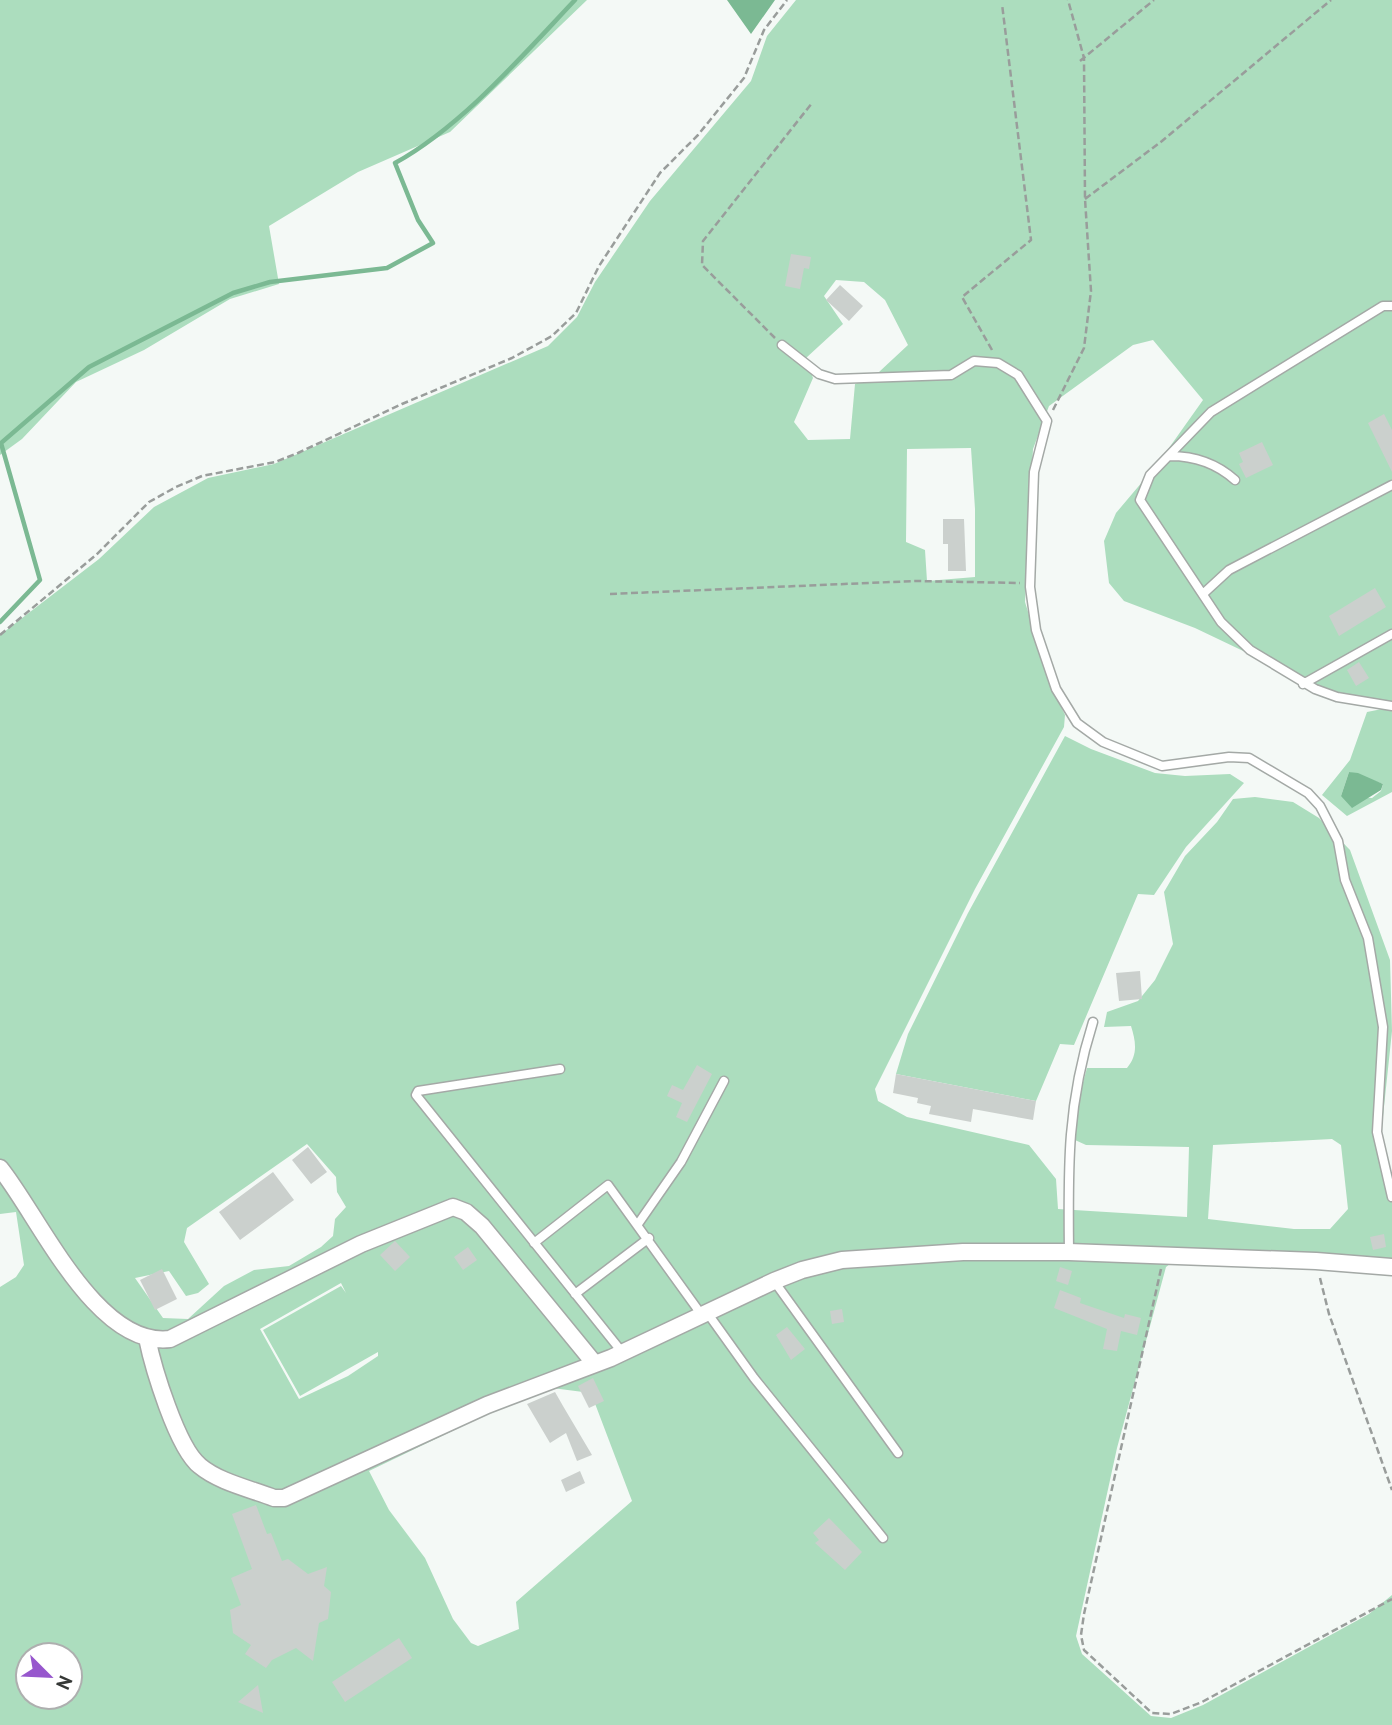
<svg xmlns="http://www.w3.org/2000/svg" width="1392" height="1725" viewBox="0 0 1392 1725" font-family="'PT Sans',sans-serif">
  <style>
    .green { fill: #acddbe; fill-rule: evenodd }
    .water { fill: #7bb993 }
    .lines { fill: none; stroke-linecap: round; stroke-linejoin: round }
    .stream { stroke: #7bb993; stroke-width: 4.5 }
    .building { fill: #cbd0cd }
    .service-casing { stroke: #a4a9a6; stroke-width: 11 }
    .minor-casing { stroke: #a4a9a6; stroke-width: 19 }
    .path { stroke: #999d9b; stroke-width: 2.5; stroke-dasharray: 7 3.5; stroke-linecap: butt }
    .service { stroke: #fff; stroke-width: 8 }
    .minor { stroke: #fff; stroke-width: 16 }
  </style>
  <rect width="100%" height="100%" fill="#f4f9f6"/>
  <!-- green -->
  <path class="green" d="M0,0H587L450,132L358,172L269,226L279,284L230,299L144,350L76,382L22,439L0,455Z
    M796,0H1392V792L1347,816L1322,795L1350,760L1367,712L1382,709L1369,699L1335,695L1195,628L1124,601L1109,583L1104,541L1116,513L1159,462L1203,400L1153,340L1133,345L1049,406L1033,449L1025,602L1050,683L1065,715L1064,727L975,889L875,1089L878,1101L907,1117L1029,1145L1056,1179L1058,1209L1187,1217L1189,1147L1086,1145L1075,1140L1080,1093L1087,1068H1127C1138,1055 1136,1042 1131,1026L1104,1027L1107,1012L1138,1001L1155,980L1173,944L1164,892L1185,856L1217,822L1233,799L1255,797L1293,802L1319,818L1350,850L1390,960L1392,1031L1381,1135L1392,1183V1260L1260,1250H1188L1166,1267L1117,1448L1076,1636L1082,1654L1151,1716L1171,1718L1203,1705L1369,1614L1392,1595V1725H0V1287L16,1277L24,1265L16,1212L0,1214V635L99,559L154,507L208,478L274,464L548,346L577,317L595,282L650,201L751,81L767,36ZM836,280L864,282L885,300L908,345L879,372L855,384L850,439L808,440L794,422L813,378L806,358L843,324L824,296ZM971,448L975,509V577L927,581L925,550L906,542L907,449ZM1349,772L1383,784L1381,791L1372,798L1341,796ZM1332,1139L1341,1145L1348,1209L1330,1229H1294L1208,1219L1213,1145ZM307,1144L336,1177L337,1192L346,1207L335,1219L333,1236L321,1247L289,1266L254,1270L224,1286L188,1319L163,1318L135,1278L169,1271L186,1296L198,1293L209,1284L184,1242L187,1228ZM341,1283L346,1293L341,1286L263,1330L300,1396L378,1352V1356L348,1376L299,1399L260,1329ZM552,1388L591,1393L632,1501L516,1602L519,1629L478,1646L471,1643L453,1619L425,1558L389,1510L369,1471L502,1407ZM28,1655H70V1697H28Z
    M1065,736L1091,749L1155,773L1185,776L1230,774L1244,783L1186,847L1154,895L1138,894L1074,1045L1060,1044L1036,1101L896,1074L908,1034L968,913Z"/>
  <!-- water -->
  <path class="water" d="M727,0H775L751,34Z
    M1349,772L1358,773L1383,784L1381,790L1352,808L1341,796Z"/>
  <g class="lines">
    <!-- stream -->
    <path class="stream" d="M0,622L40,580L1,443L89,367L233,293L270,282L387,268L433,243L418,220L395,163C462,126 522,56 575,0"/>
  </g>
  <!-- building -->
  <path class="building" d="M791,254L811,257L809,269L804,268L800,289L785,286Z
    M840,285L863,306L849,321L826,300Z
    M1384,414L1392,430V472L1368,423Z
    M1262,442L1273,465L1246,478L1239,464L1243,462L1239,453Z
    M943,519H964L966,571H948V544H943Z
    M1375,588L1386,607L1339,636L1329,616Z
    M1359,662L1369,678L1356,686L1347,670Z
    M1140,971L1142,999L1119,1001L1116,973Z
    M697,1065L712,1074L687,1122L676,1117L682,1103L667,1096L672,1085L683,1090Z
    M896,1074L1036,1101L1033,1120L973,1109L971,1122L929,1114L931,1106L917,1103L918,1098L893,1093Z
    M308,1147L327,1172L311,1184L292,1160Z
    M273,1172L294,1200L240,1240L219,1212Z
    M1384,1234L1386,1247L1373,1250L1370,1237Z
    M395,1241L410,1257L395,1271L380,1255Z
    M468,1247L477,1260L463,1270L454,1257Z
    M1060,1267L1072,1271L1068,1285L1056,1281Z
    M162,1269L177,1299L155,1310L140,1280Z
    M1060,1290L1081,1298L1080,1303L1124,1318L1125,1314L1141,1318L1137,1335L1121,1331L1117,1351L1103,1349L1107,1329L1054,1308Z
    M842,1309L844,1322L832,1324L830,1311Z
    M787,1327L805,1349L791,1360L776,1335Z
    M593,1378L604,1401L589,1408L578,1386Z
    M555,1392L563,1406L592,1455L577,1461L566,1433L550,1443L527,1404Z
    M580,1471L585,1483L566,1492L561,1480Z
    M256,1505L267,1534L271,1533L282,1561L288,1559L308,1574L327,1567L324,1586L331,1592L328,1619L319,1623L313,1661L296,1648L272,1660L266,1668L245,1654L251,1645L233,1633L230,1610L241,1605L231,1578L252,1569L232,1514Z
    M829,1518L862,1552L845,1570L815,1543L819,1540L813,1533Z
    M399,1638L412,1658L345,1702L332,1682Z
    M258,1685L263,1713L238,1702Z"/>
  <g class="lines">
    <defs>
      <path id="service" d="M1392,306H1383L1211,412L1150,475L1140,500L1221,622L1250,650L1315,689L1337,697L1392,706
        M782,345L819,374L835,379L951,375L974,361L998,363L1018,375L1047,421L1034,472L1030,587L1036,630L1056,689L1077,723L1103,742L1162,766L1229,757L1249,758L1308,793L1320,806L1338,841L1345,880L1368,938L1383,1027L1377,1132L1392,1197
        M1170,456C1195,456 1216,463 1235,480
        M1204,593L1229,570L1392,485
        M1303,684L1392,634
        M560,1069L418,1091L416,1095L622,1352
        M638,1224L681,1162L724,1081
        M534,1243L608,1185L701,1314
        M1069,1252C1068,1167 1067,1104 1093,1022
        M774,1281L898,1453
        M575,1294L649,1238
        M706,1311L754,1378L883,1538"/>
      <path id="minor" d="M0,1168C39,1216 96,1348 170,1339L361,1244L453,1207L466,1212L482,1226L595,1364
        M147,1338C153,1367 177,1448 200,1466C219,1482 251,1489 274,1498H284L487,1405L611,1358L774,1281L802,1270L842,1260L963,1252H1069L1316,1261L1392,1267"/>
    </defs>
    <!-- service casing -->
    <use href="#service" class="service-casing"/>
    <!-- minor casing -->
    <use href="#minor" class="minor-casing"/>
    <!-- path -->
    <path class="path" d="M1080,61L1154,0
      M1085,199L1162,141L1331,0
      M775,338L702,265L703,241L812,103
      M992,350L962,297L1031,240L1002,4
      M1053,410L1084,348L1091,291L1085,199L1084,58L1068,0
      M610,594L915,581L1020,583
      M0,635L96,555L149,502L176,487L202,476L275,462L298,453L402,404L512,358L552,336L576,313L599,266L660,173L698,135L744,78L764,30L787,0
      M1161,1269L1084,1614L1081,1635L1084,1650L1152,1713L1171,1714L1202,1702L1392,1599
      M1320,1278L1329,1314L1392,1490"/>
    <!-- service -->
    <use href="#service" class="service"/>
    <!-- minor -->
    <use href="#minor" class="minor"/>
  </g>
  <!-- north arrow -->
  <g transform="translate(49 1676) rotate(114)"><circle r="33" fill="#ffffff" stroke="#aeafaf" stroke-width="2"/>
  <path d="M0-5L12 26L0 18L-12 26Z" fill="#9757cd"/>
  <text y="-10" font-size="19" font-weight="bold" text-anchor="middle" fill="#353836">N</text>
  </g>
</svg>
